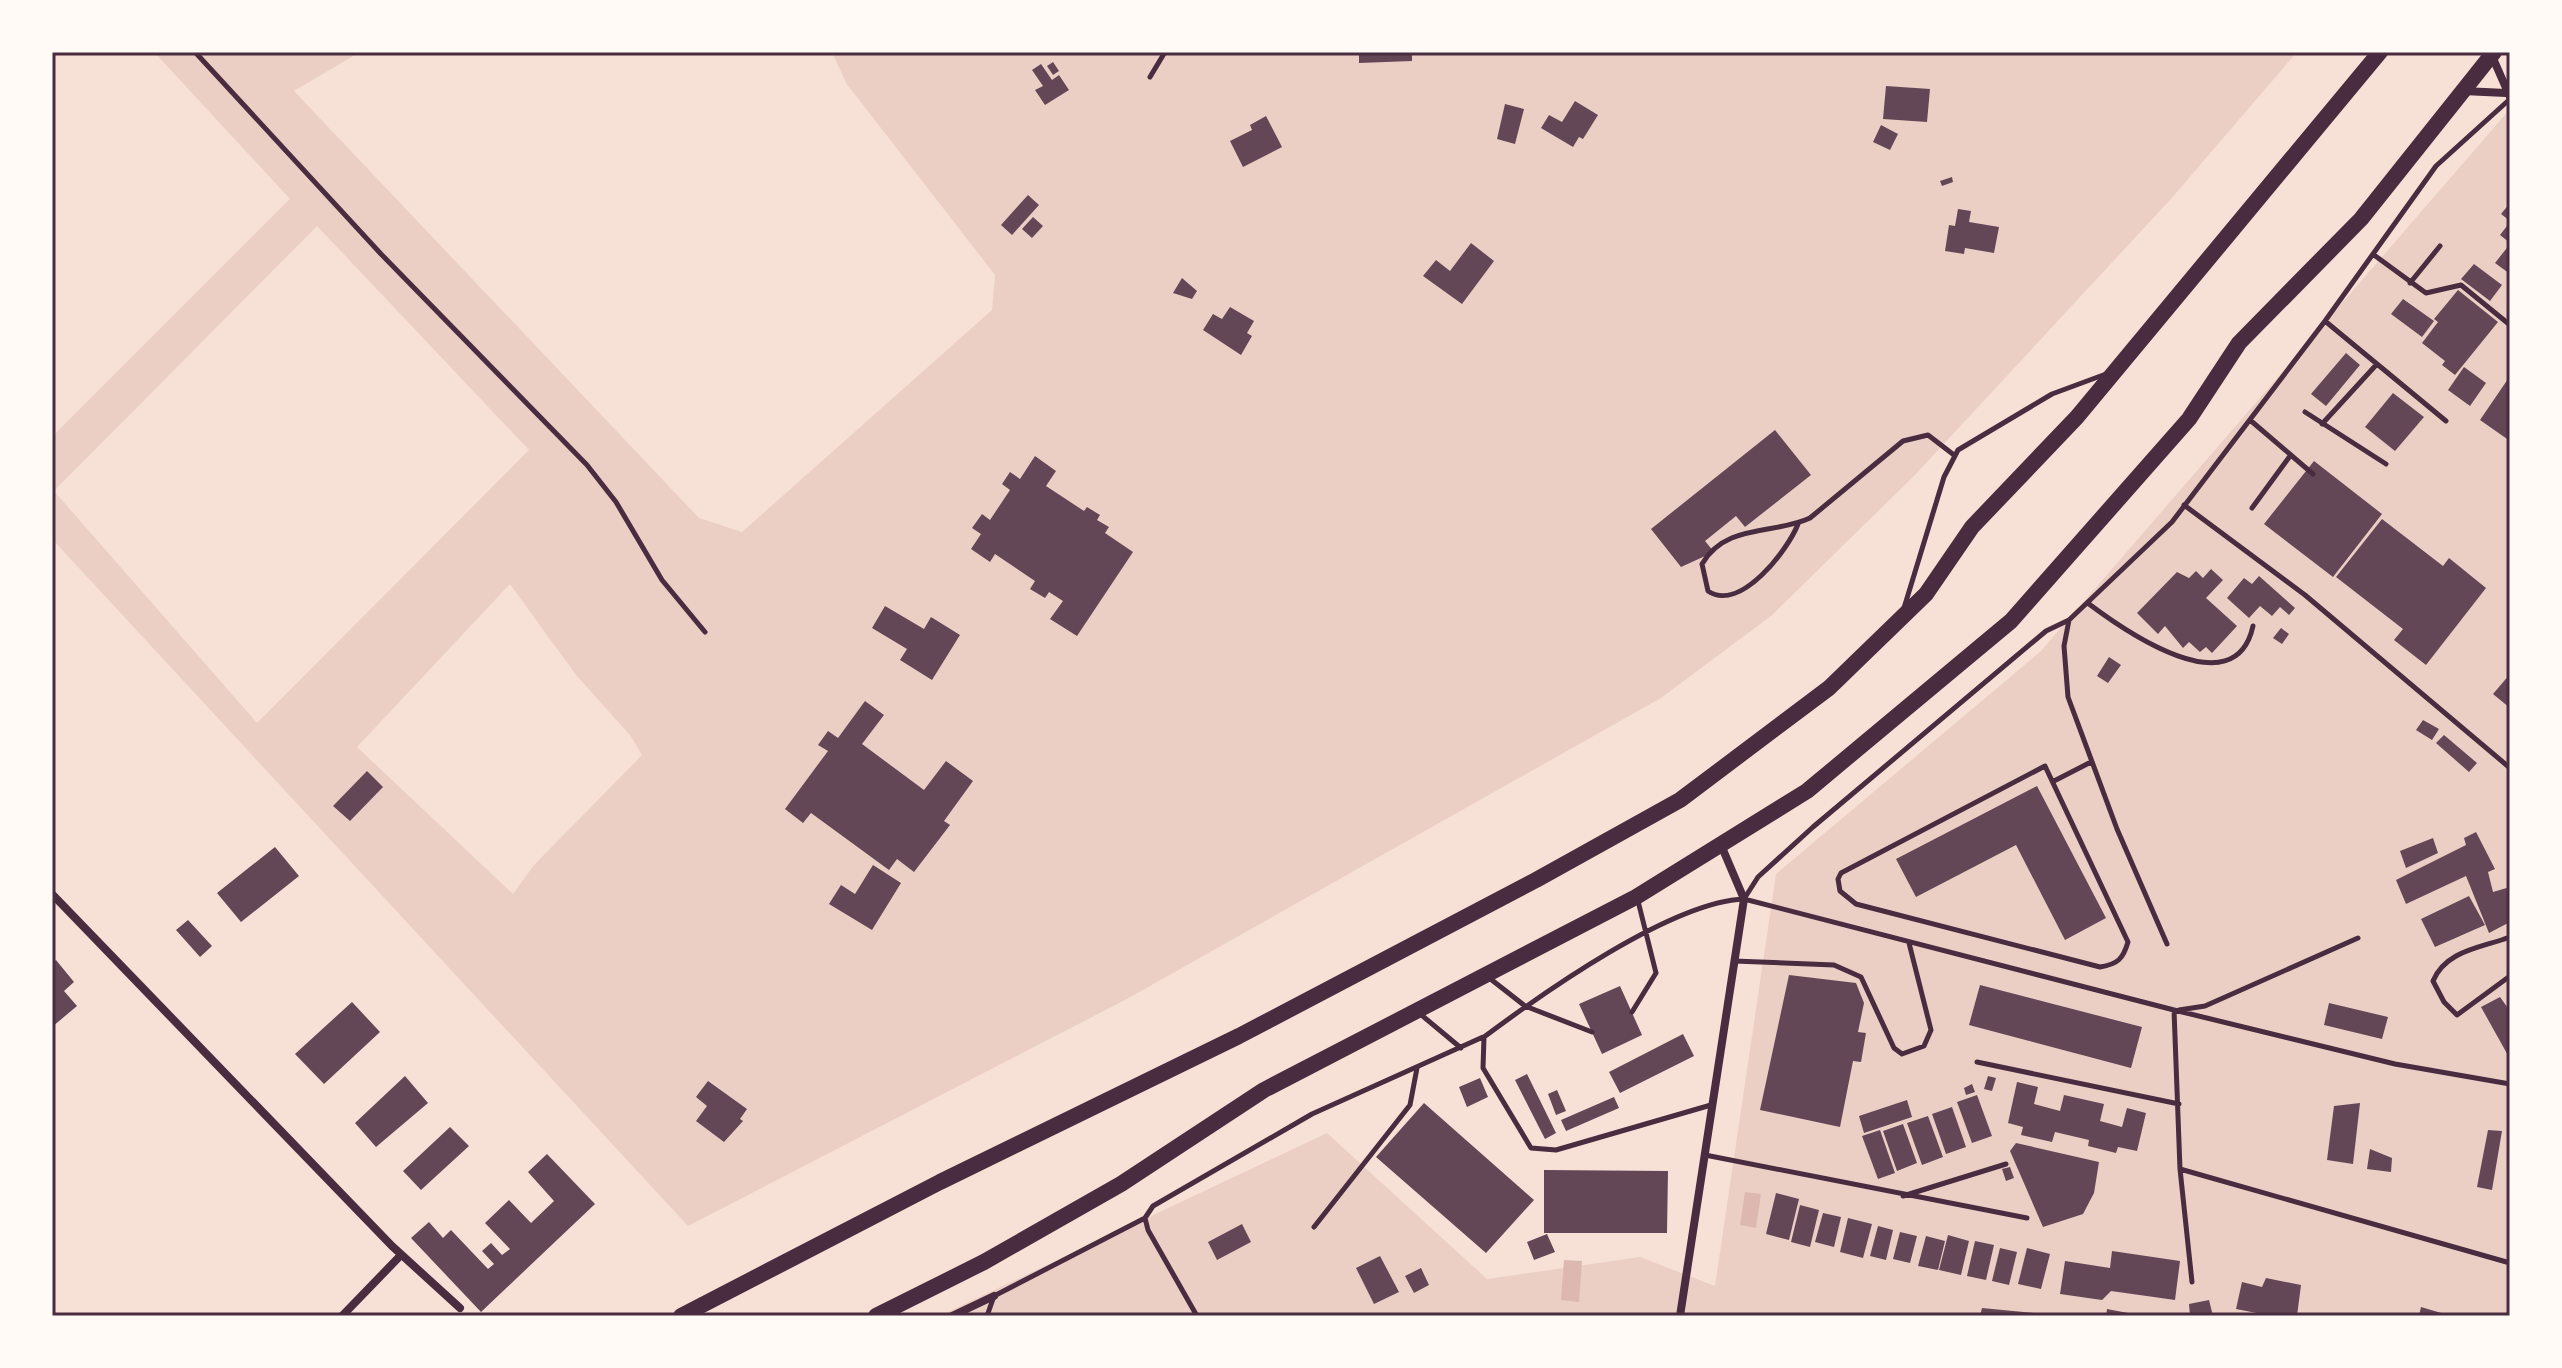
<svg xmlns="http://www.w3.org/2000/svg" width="2562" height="1368" viewBox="0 0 2562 1368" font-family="Ubuntu,sans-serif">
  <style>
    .green { fill: #ebcfc5; fill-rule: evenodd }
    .water { fill: #dcb8b0 }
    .building { fill: #644757 }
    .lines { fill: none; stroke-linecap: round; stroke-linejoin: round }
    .service { stroke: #4a2c40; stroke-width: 5 }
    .minor { stroke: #4a2c40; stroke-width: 8 }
    .trunk { stroke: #4a2c40; stroke-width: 16 }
    .neatline { fill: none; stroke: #4a2c40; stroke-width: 3 }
  </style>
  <rect width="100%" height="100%" fill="#f7e1d7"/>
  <!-- green -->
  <path class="green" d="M154,52H360L294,91L699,518L742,532L992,310L995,275L846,83L832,52H2297L2170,200L1914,476L1771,616L1661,698L1125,1000L688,1226L52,539V437L290,199ZM317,226L529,450L257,723L54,491ZM510,584L576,675L630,735L642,755L534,865L513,894L357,747Z
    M2510,109V1316H939L1327,1133L1487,1279L1640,1257L1715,1286L1776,874L2041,651Z"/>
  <!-- water -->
  <path class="water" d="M1745,1192L1761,1194L1756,1228L1740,1225Z
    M1564,1260L1582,1261L1579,1302L1561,1300Z"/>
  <!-- building -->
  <path class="building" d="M1359,52H1412V61L1359,63Z
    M1053,62L1059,71L1053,75L1047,66Z
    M1041,64L1052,80L1059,75L1069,90L1045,105L1035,90L1043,86L1032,70Z
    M1886,86L1930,89L1927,122L1883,119Z
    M1575,101L1598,115L1583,139L1579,137L1573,147L1541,128L1549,115L1562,122Z
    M1505,104L1524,109L1515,144L1497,139Z
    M1266,116L1282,147L1243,167L1230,141L1252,130L1250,125Z
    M1881,125L1898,134L1890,150L1873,142Z
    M1952,177L1953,182L1942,186L1940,181Z
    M1028,195L1039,205L1012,235L1001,225Z
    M2510,203V221L2501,214Z
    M1958,209L1971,211L1969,222L1999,227L1994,253L1965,248L1964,254L1945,251L1949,225L1955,226Z
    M1033,217L1043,226L1032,238L1022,229Z
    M2510,222V243L2500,235Z
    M1471,243L1494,261L1462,304L1423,276L1436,260L1450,271Z
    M2510,244V274L2495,263Z
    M2474,264L2502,285L2490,301L2461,279Z
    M1182,278L1197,291L1192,299L1173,293Z
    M2458,290L2498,322L2455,375L2442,365L2445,361L2422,343L2438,322L2434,319Z
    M2403,299L2434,321L2422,337L2391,314Z
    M1230,307L1254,321L1247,333L1252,336L1241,355L1203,330L1213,314L1222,319Z
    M2346,353L2360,365L2326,406L2311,394Z
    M2464,367L2486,383L2470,406L2448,390Z
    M2510,376V441L2480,420Z
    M2393,393L2424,417L2395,451L2365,427Z
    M1775,430L1811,475L1745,527L1736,516L1705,541L1714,552L1681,567L1651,529Z
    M1035,456L1056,471L1046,486L1084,511L1087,507L1100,515L1097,520L1109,527L1105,533L1133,552L1077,636L1050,619L1063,601L1049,592L1045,598L1030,589L1035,581L995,554L990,562L971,549L981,534L972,528L982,514L990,520L1010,490L1002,484L1010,472L1020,479Z
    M2314,461L2382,514L2333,577L2264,524Z
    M2382,519L2443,566L2449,558L2486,588L2426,665L2394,640L2403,629L2336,577Z
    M2211,569L2223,580L2206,598L2237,626L2212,653L2206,647L2200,652L2189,642L2183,648L2165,626L2158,634L2137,613L2177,572L2189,578L2196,571L2203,578Z
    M2259,576L2295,608L2289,615L2280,607L2272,616L2260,606L2249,618L2227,598L2244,578L2252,584Z
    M885,606L924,629L931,617L960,635L932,680L900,660L907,649L872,628Z
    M2281,628L2289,634L2282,644L2273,638Z
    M2109,657L2121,665L2108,683L2097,676Z
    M2510,674V708L2493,694Z
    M865,701L884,715L862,744L924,790L946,761L973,781L944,821L950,825L914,872L897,859L889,870L811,813L803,823L785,809L828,751L818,745L828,731L838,738Z
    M2423,720L2439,729L2432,740L2416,730Z
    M2444,735L2477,763L2469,772L2436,743Z
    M367,771L383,787L350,821L333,806Z
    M2037,786L2106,918L2065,940L2016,845L1916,897L1896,859Z
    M2476,832L2495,869L2488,872L2493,892L2510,887V922L2489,933L2466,876L2406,904L2396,880L2466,845L2464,838Z
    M2433,838L2438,853L2406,868L2400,851Z
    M275,847L299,876L241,922L217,893Z
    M873,865L901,883L872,930L829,904L841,885L855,894Z
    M2469,896L2485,925L2435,947L2421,919Z
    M188,920L212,946L200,957L176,930Z
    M56,960L74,982L64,991L77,1006L52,1027V963Z
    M1789,975L1856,983L1864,1003L1858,1032L1866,1033L1861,1062L1853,1061L1840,1127L1760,1110Z
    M1980,985L2142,1027L2131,1068L1969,1025Z
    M1620,986L1642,1035L1602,1054L1579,1004Z
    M2500,997L2510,1011V1059L2481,1007Z
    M352,1002L380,1032L324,1084L295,1054Z
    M2329,1003L2388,1017L2382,1039L2324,1025Z
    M1683,1034L1694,1056L1620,1093L1609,1072Z
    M1527,1074L1556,1133L1545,1139L1515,1080Z
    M405,1076L428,1103L376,1147L355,1123Z
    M1988,1076L1996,1078L1992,1091L1984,1089Z
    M1480,1078L1488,1097L1467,1107L1459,1087Z
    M708,1081L747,1109L740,1119L743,1121L724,1142L696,1121L707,1106L696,1097Z
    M2017,1082L2038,1087L2034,1104L2060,1111L2064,1095L2104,1104L2100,1121L2122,1127L2127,1108L2146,1113L2137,1151L2118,1147L2116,1153L2088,1146L2089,1140L2055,1132L2052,1142L2021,1135L2023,1127L2008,1123Z
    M1972,1084L1975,1092L1966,1095L1964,1088Z
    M1557,1090L1566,1111L1556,1115L1548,1094Z
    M1977,1095L1992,1136L1972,1143L1957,1102Z
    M1614,1097L1619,1108L1566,1131L1561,1120Z
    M1907,1100L1912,1117L1864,1133L1859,1116Z
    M1424,1103L1534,1200L1486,1253L1376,1157Z
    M2360,1103L2353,1164L2327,1160L2334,1106Z
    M1952,1107L1966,1147L1946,1154L1932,1114Z
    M1928,1116L1943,1157L1922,1165L1907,1123Z
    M1903,1124L1917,1163L1897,1171L1883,1131Z
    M450,1127L469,1146L421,1190L403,1171Z
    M1880,1130L1895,1173L1878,1179L1862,1136Z
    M2488,1130L2502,1131L2492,1190L2477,1187Z
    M2016,1143L2099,1162L2094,1193L2083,1214L2043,1227L2010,1151Z
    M2370,1149L2392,1158L2391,1172L2367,1169Z
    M547,1154L595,1204L481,1312L411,1238L429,1222L443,1238L451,1230L488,1269L494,1264L482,1251L491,1243L502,1255L510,1249L485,1223L509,1200L531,1223L554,1201L528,1172Z
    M2010,1167L2014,1178L2006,1181L2002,1169Z
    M1544,1170L1668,1171L1667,1233H1544Z
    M1776,1193L1799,1199L1789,1240L1766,1234Z
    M1800,1205L1819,1210L1810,1247L1791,1242Z
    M1823,1213L1841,1217L1834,1247L1815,1242Z
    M1848,1218L1872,1224L1863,1258L1840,1252Z
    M1242,1224L1251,1242L1217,1260L1208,1242Z
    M1878,1226L1893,1230L1886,1260L1870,1256Z
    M1900,1232L1917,1236L1910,1263L1893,1259Z
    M1547,1234L1555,1252L1534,1260L1527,1242Z
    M1948,1235L1969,1241L1961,1275L1939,1270Z
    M1926,1236L1945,1241L1938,1270L1918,1266Z
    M1975,1241L1994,1245L1986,1280L1967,1276Z
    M2000,1248L2017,1252L2009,1285L1992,1281Z
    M2027,1248L2050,1254L2041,1289L2018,1284Z
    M2112,1251L2180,1261L2175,1300L2111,1291L2102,1300L2060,1294L2065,1261L2110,1268Z
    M1380,1256L1399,1292L1374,1304L1356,1268Z
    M1421,1268L1429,1285L1414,1293L1405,1276Z
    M2266,1278L2301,1285L2297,1316H2272L2236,1309L2242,1282L2262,1287Z
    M2209,1300L2213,1316H2190L2189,1304Z
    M2421,1307L2448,1315V1316H2419Z
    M1982,1308L2043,1314V1316H1980Z
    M2107,1309L2128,1313L2127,1316H2106Z"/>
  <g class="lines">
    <!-- service -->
    <path class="service" d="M195,52L381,254L587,465L616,502L662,580L705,632
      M1150,77L1165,52
      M2374,255L2426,293L2461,285L2510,325
      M2410,283L2440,246
      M2325,321L2446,421
      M2305,412L2386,464
      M2250,420L2313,474
      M2322,424L2377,364
      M2184,505L2305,595L2510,768
      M2252,508L2290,456
      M1798,524C1788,550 1740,613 1708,591L1702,564C1726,523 1774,535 1810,518L1903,441L1928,435L1954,455
      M2089,604C2125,631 2235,708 2253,626
      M1904,608L1944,477L1958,450L2052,394L2106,374
      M2045,766L2128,942C2123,959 2118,964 2100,967L1856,904L1840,891L1838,879L1841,873Z
      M2054,781L2091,762
      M1744,899L1758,877L1813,827L2046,631L2069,620
      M2510,937C2481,948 2446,950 2433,981L2444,1002L2457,1015L2510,976
      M2167,944L2117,829L2068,697L2064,646L2069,620L2172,522L2325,321L2436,166L2510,99
      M1734,961L1834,965L1861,977L1894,1048L1902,1054L1924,1046L1931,1030L1909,943
      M1488,977L1525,1006L1592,1032
      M2174,1010L2395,1064L2510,1084
      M2179,1010L2205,1006L2358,938
      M1632,1012L1656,973L1638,901
      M1419,1013L1461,1048
      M1977,1062L2179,1104
      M1711,1105L1556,1150L1531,1148L1483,1068L1484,1037C1543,993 1671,902 1744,899L2174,1010L2180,1169L2192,1282
      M1705,1155L2027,1218
      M2180,1169L2510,1263
      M1903,1196L2006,1164
      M1314,1227L1410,1105L1417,1068
      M987,1316L994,1296L1145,1218
      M1197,1316L1148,1230L1145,1218L1153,1206L1312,1114L1483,1037"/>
    <!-- minor -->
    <path class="minor" d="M2492,56L2510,97
      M2463,91L2506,93
      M52,894L392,1246L460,1308
      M342,1316L401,1255
      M952,1316L994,1296
      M1680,1316L1744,899L1721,845"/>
    <!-- trunk -->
    <path class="trunk" d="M681,1316L940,1182L1239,1036L1536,880L1680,800L1829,688L1926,594L1972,527L2077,417L2380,52
      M876,1316L984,1262L1121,1184L1264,1090L1636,897L1807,791L2011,621L2189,419L2239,343L2361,219L2494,52"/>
  </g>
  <!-- border -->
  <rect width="2562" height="1368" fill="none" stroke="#fffaf5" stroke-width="108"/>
  <rect x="54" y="54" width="2454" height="1260" class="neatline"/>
</svg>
